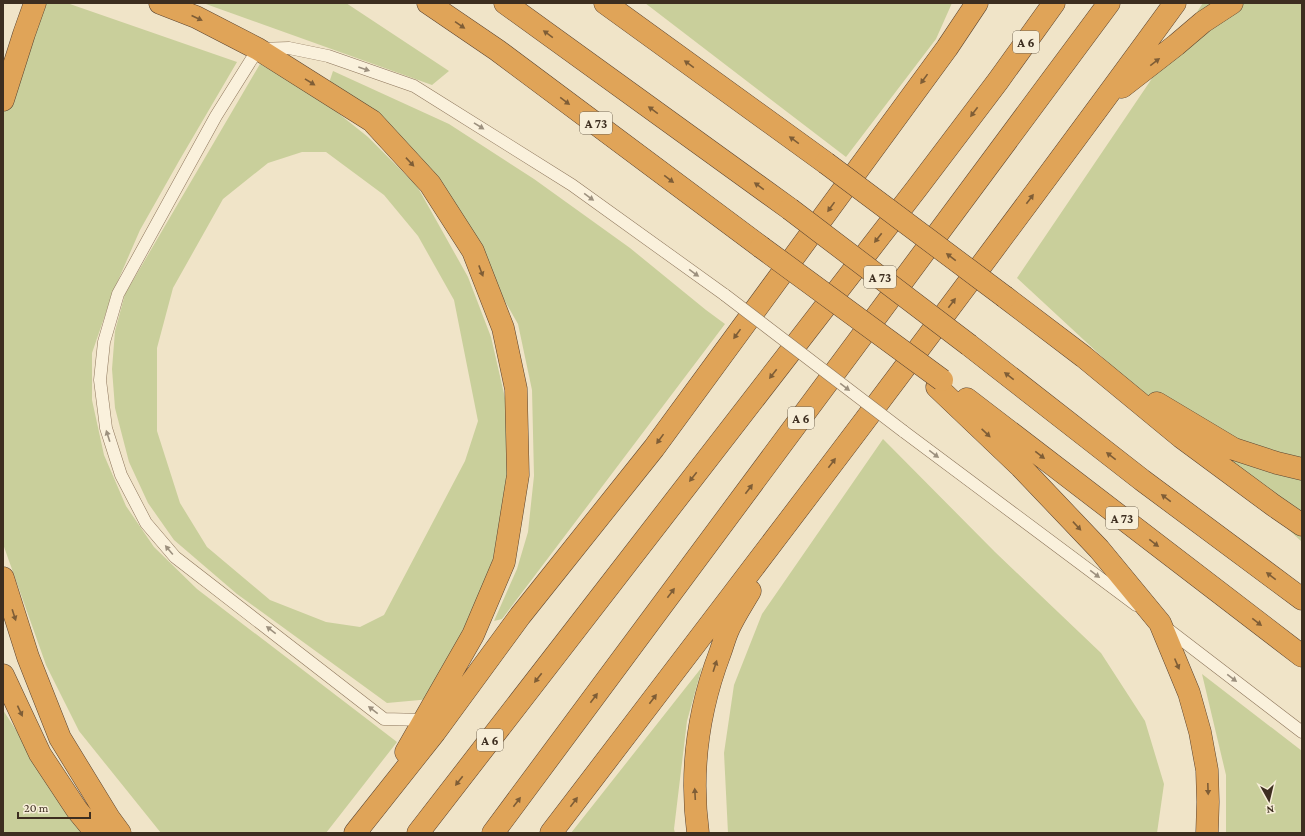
<svg xmlns="http://www.w3.org/2000/svg" width="1305" height="836" viewBox="0 0 1305 836" font-family="'Crimson Pro',serif">
  <style>
    .green { fill: #c9cf9b; fill-rule: evenodd }
    .lines { fill: none; stroke-linecap: round; stroke-linejoin: round }
    .lane-casing { stroke: #8d765c; stroke-width: 13 }
    .highway-casing { stroke: #5b4430; stroke-width: 23 }
    .lane { stroke: #faf1dc; stroke-width: 12 }
    .highway { stroke: #e0a458; stroke-width: 22 }
    .lane-bridge-casing { stroke: #8d765c; stroke-width: 13; stroke-linecap: butt }
    .highway-bridge-casing { stroke: #5b4430; stroke-width: 23; stroke-linecap: butt }
    .lane-bridge { stroke: #faf1dc; stroke-width: 12 }
    .highway-bridge { stroke: #e0a458; stroke-width: 22 }
    .oneway { fill: #7e5d36 }
    .oneway2 { fill: #9c907e }
    .labels { text-anchor: middle; dominant-baseline: central; stroke-width: 3; stroke-linejoin: round; paint-order: stroke }
    .shield { fill: #f7eed8; stroke: #756857; stroke-width: 1 }
    .shield-label { font-size: 13px; font-weight: bold; fill: #3d2e20 }
  </style>
  <rect width="100%" height="100%" fill="#f0e4c8"/>
  <!-- green -->
  <path class="green" d="M39,3H67L237,62L179,161L140,230L113,292L92,353V400L104,455L126,506L154,547L197,589L397,742L326,833H161L79,731L46,665L3,544V115Z
    M203,3H346L449,71L432,85Z
    M645,3H952L936,39L846,157Z
    M1203,3H1302V542L1017,278Z
    M260,64L318,97L368,137L417,186L468,277L491,337L505,398L509,469L490,576L431,699L387,703L237,594L174,540L148,503L129,462L115,408L112,369L115,331L125,294ZM302,152H326L384,195L418,236L454,300L478,421L465,461L384,615L360,627L326,622L270,600L207,547L180,503L157,431V348L173,288L223,199L268,163Z
    M333,71L449,124L534,179L630,248L706,310L725,324L502,619L494,621L517,569L528,532L534,476L532,390L518,324L453,211L329,83Z
    M883,439L995,552L1101,653L1145,721L1164,784L1157,833H728L724,753L734,685L762,614Z
    M702,667L687,721L674,829L675,833H571Z
    M1202,674L1302,751V833H1226V775Z
    M3,710L81,830L83,833H3Z"/>
  <g class="lines">
    <defs>
      <path id="lane" d="M903,431L1136,605
        M1165,627L1302,732
        M424,720L384,719L175,557L146,523L121,475L106,428L100,380L104,342L118,294L216,116L258,49L289,48L328,56L414,86L572,185L725,295"/>
      <path id="highway" d="M160,3L196,17L258,49L372,121L430,184L473,251L503,328L516,389L518,475L504,562L473,635L406,752
        M428,3L497,50L761,247
        M505,3L790,209
        M605,3L826,163
        M1122,87L1176,45L1203,22L1232,3
        M3,100L24,34L35,3
        M1005,297L1084,357L1181,437L1273,505L1302,525
        M969,345L1142,480L1302,599
        M937,387L1021,467L1099,549L1160,623L1189,693L1200,732L1207,770L1208,802L1207,833
        M967,399L1302,656
        M1157,403L1234,449L1277,463L1302,469
        M3,578L28,657L60,738L109,818L120,833
        M3,675L40,754L77,810L96,833
        M355,833L435,732L520,616L654,448L947,48L977,3
        M418,833L917,188L998,81L1054,3
        M493,833L1109,3
        M551,833C761,558 971,283 1175,3
        M698,833C690,772 698,711 720,653C723,645 725,636 729,628C735,615 743,603 750,591"/>
    </defs>
    <!-- lane casing -->
    <use href="#lane" class="lane-casing"/>
    <!-- highway casing -->
    <use href="#highway" class="highway-casing"/>
    <!-- lane -->
    <use href="#lane" class="lane"/>
    <!-- highway -->
    <use href="#highway" class="highway"/>
    <defs>
      <path id="lane-bridge" d="M725,295L903,431"/>
      <path id="highway-bridge" d="M826,163L1005,297
        M790,209L969,345
        M761,247L942,380"/>
    </defs>
    <!-- lane-bridge casing -->
    <use href="#lane-bridge" class="lane-bridge-casing"/>
    <!-- highway-bridge casing -->
    <use href="#highway-bridge" class="highway-bridge-casing"/>
    <!-- lane-bridge -->
    <use href="#lane-bridge" class="lane-bridge"/>
    <!-- highway-bridge -->
    <use href="#highway-bridge" class="highway-bridge"/>
  </g>
  <!-- one-way arrows -->
  <defs><path id="oneway-solid" d="M-6-.8H1V-3.2L6.5 0L1 3.2V.8H-6Z"/></defs>
  <g class="oneway">
    <use href="#oneway-solid" transform="translate(197 18) rotate(25)"/>
    <use href="#oneway-solid" transform="translate(460 25) rotate(34)"/>
    <use href="#oneway-solid" transform="translate(548 34) rotate(-144)"/>
    <use href="#oneway-solid" transform="translate(1155 62) rotate(-38)"/>
    <use href="#oneway-solid" transform="translate(689 64) rotate(-144)"/>
    <use href="#oneway-solid" transform="translate(924 79) rotate(126)"/>
    <use href="#oneway-solid" transform="translate(310 82) rotate(32)"/>
    <use href="#oneway-solid" transform="translate(565 101) rotate(37)"/>
    <use href="#oneway-solid" transform="translate(653 110) rotate(-144)"/>
    <use href="#oneway-solid" transform="translate(974 112) rotate(127)"/>
    <use href="#oneway-solid" transform="translate(794 140) rotate(-144)"/>
    <use href="#oneway-solid" transform="translate(410 162) rotate(47)"/>
    <use href="#oneway-solid" transform="translate(669 179) rotate(37)"/>
    <use href="#oneway-solid" transform="translate(759 186) rotate(-144)"/>
    <use href="#oneway-solid" transform="translate(1030 199) rotate(-53)"/>
    <use href="#oneway-solid" transform="translate(831 207) rotate(126)"/>
    <use href="#oneway-solid" transform="translate(878 238) rotate(128)"/>
    <use href="#oneway-solid" transform="translate(951 257) rotate(-143)"/>
    <use href="#oneway-solid" transform="translate(481 271) rotate(69)"/>
    <use href="#oneway-solid" transform="translate(952 303) rotate(-53)"/>
    <use href="#oneway-solid" transform="translate(737 334) rotate(126)"/>
    <use href="#oneway-solid" transform="translate(773 374) rotate(128)"/>
    <use href="#oneway-solid" transform="translate(1009 376) rotate(-142)"/>
    <use href="#oneway-solid" transform="translate(986 433) rotate(43)"/>
    <use href="#oneway-solid" transform="translate(660 439) rotate(126)"/>
    <use href="#oneway-solid" transform="translate(1040 455) rotate(38)"/>
    <use href="#oneway-solid" transform="translate(1111 456) rotate(-142)"/>
    <use href="#oneway-solid" transform="translate(832 463) rotate(-53)"/>
    <use href="#oneway-solid" transform="translate(693 477) rotate(128)"/>
    <use href="#oneway-solid" transform="translate(749 489) rotate(-53)"/>
    <use href="#oneway-solid" transform="translate(1166 498) rotate(-143)"/>
    <use href="#oneway-solid" transform="translate(1077 526) rotate(47)"/>
    <use href="#oneway-solid" transform="translate(1154 543) rotate(38)"/>
    <use href="#oneway-solid" transform="translate(1271 576) rotate(-143)"/>
    <use href="#oneway-solid" transform="translate(671 593) rotate(-53)"/>
    <use href="#oneway-solid" transform="translate(14 615) rotate(72)"/>
    <use href="#oneway-solid" transform="translate(1257 622) rotate(38)"/>
    <use href="#oneway-solid" transform="translate(1177 664) rotate(67)"/>
    <use href="#oneway-solid" transform="translate(715 666) rotate(-72)"/>
    <use href="#oneway-solid" transform="translate(538 678) rotate(128)"/>
    <use href="#oneway-solid" transform="translate(594 698) rotate(-53)"/>
    <use href="#oneway-solid" transform="translate(653 699) rotate(-53)"/>
    <use href="#oneway-solid" transform="translate(20 711) rotate(65)"/>
    <use href="#oneway-solid" transform="translate(459 781) rotate(128)"/>
    <use href="#oneway-solid" transform="translate(1208 789) rotate(88)"/>
    <use href="#oneway-solid" transform="translate(695 794) rotate(-93)"/>
    <use href="#oneway-solid" transform="translate(517 802) rotate(-53)"/>
    <use href="#oneway-solid" transform="translate(574 802) rotate(-53)"/>
  </g>
  <g class="oneway2">
    <use href="#oneway-solid" transform="translate(364 69) rotate(19)"/>
    <use href="#oneway-solid" transform="translate(479 126) rotate(32)"/>
    <use href="#oneway-solid" transform="translate(589 197) rotate(36)"/>
    <use href="#oneway-solid" transform="translate(694 273) rotate(36)"/>
    <use href="#oneway-solid" transform="translate(845 387) rotate(37)"/>
    <use href="#oneway-solid" transform="translate(108 436) rotate(-108)"/>
    <use href="#oneway-solid" transform="translate(934 454) rotate(37)"/>
    <use href="#oneway-solid" transform="translate(169 550) rotate(-130)"/>
    <use href="#oneway-solid" transform="translate(1095 574) rotate(37)"/>
    <use href="#oneway-solid" transform="translate(271 630) rotate(-142)"/>
    <use href="#oneway-solid" transform="translate(1232 678) rotate(37)"/>
    <use href="#oneway-solid" transform="translate(373 710) rotate(-142)"/>
  </g>
  <g class="labels">
    <!-- shield labels -->
    <g class="shield">
      <rect x="1013" y="31" width="26" height="22" rx="3"/>
      <rect x="580" y="112" width="32" height="22" rx="3"/>
      <rect x="864" y="266" width="32" height="22" rx="3"/>
      <rect x="788" y="407" width="26" height="22" rx="3"/>
      <rect x="1106" y="507" width="32" height="22" rx="3"/>
      <rect x="477" y="729" width="26" height="22" rx="3"/>
    </g>
    <g class="shield-label">
      <text x="1026" y="42">A 6</text>
      <text x="596" y="123">A 73</text>
      <text x="880" y="277">A 73</text>
      <text x="801" y="418">A 6</text>
      <text x="1122" y="518">A 73</text>
      <text x="490" y="740">A 6</text>
    </g>
  </g>
  <!-- border -->
  <rect width="1305" height="836" fill="none" stroke="#3d2e20" stroke-width="8"/>
  <!-- north arrow -->
  <g transform="translate(1269 800) rotate(172)" stroke="#f7eed8" stroke-width="3" paint-order="stroke">
  <path d="M0-3L7 15L0 10L-7 15Z" fill="#3d2e20"/>
  <text y="-6" font-size="11" font-weight="bold" text-anchor="middle" fill="#3d2e20">N</text>
  </g>
  <!-- scale -->
  <path d="M18 812v6h72v-6" fill="none" stroke="#3d2e20" stroke-width="2"/>
  <text x="24" y="812" font-size="12" fill="#3d2e20" stroke="#f7eed8" stroke-width="3" paint-order="stroke">20 m</text>
</svg>
